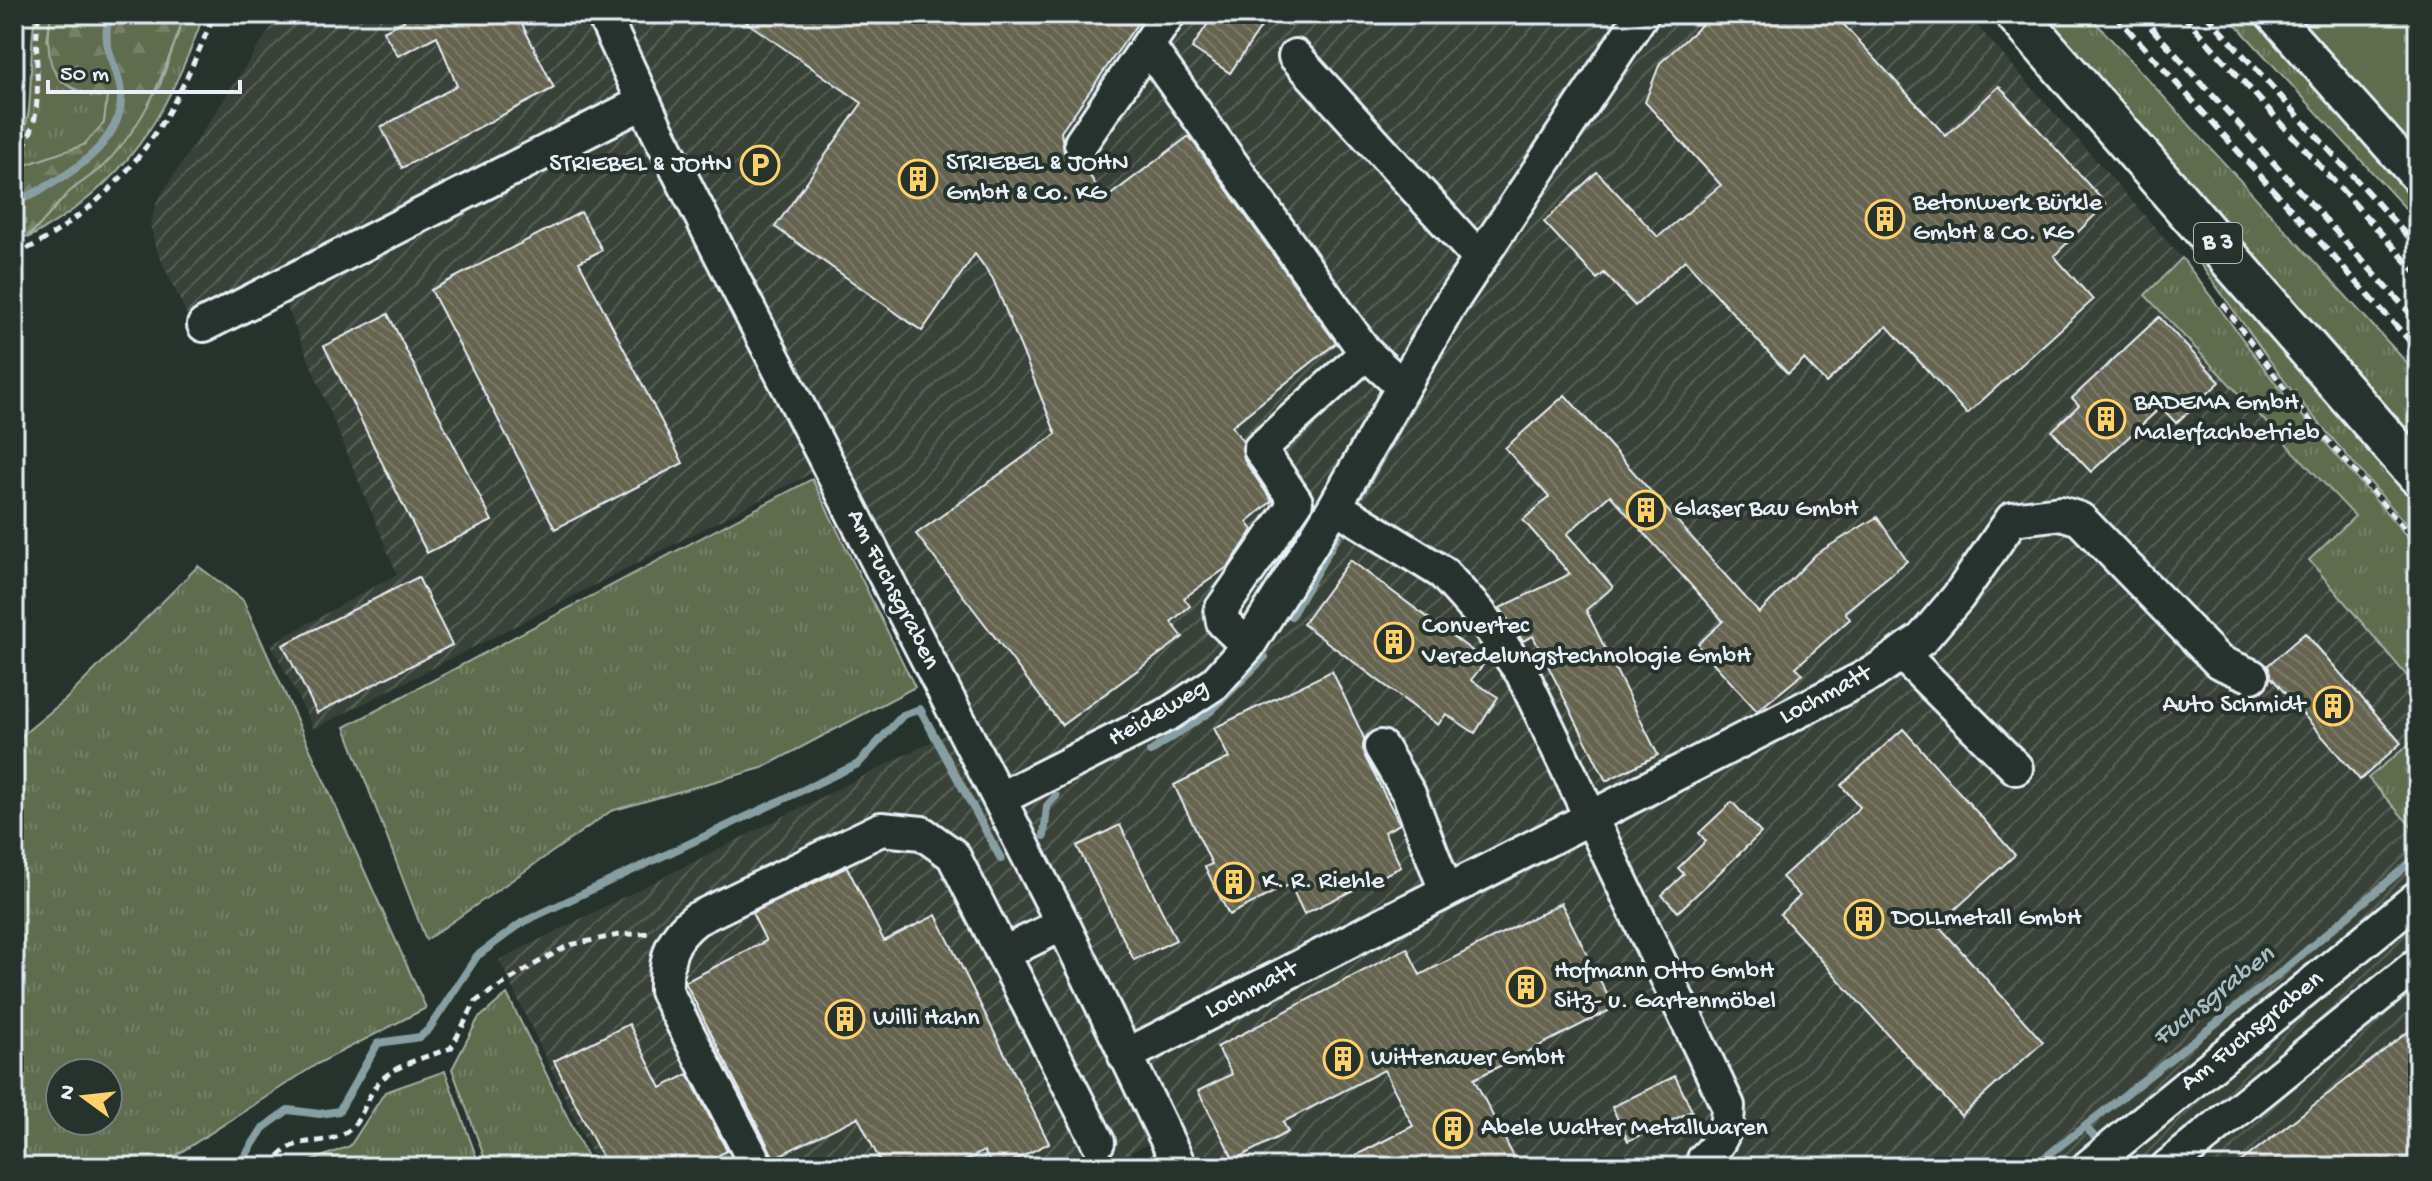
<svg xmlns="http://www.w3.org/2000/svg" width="2432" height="1181" viewBox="0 0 2432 1181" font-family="'Gochi Hand',sans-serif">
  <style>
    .industrial { fill: url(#industrial-furrows) }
    .grass { fill: url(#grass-tufts); stroke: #a4aea3; stroke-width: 2; fill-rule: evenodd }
    .forest { fill: url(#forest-firs); stroke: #a4aea3; stroke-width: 2 }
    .garden { fill: #5f6c4e; stroke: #a4aea3; stroke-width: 2 }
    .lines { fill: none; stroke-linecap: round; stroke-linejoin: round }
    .stream { stroke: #879fa3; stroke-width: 8 }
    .building { fill: url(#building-back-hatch); stroke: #e8f1f8; stroke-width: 2 }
    .minor-casing { stroke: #e8f1f8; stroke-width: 38 }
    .major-casing { stroke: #e8f1f8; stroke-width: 46 }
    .path { stroke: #e8f1f8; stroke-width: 5; stroke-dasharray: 8 6; stroke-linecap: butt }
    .minor { stroke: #26332d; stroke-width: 32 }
    .major { stroke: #26332d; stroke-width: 40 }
    .rail { stroke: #e8f1f8; stroke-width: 6; stroke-dasharray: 12 6; stroke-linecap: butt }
    .labels { text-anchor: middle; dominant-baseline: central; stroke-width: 8; stroke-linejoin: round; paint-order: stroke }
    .shield { fill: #26332d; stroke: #aeb8bb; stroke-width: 2 }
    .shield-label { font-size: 24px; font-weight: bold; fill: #e8f1f8 }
    .poi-label { font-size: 26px; fill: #e8f1f8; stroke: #26332d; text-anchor: start }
    .street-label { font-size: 26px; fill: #e8f1f8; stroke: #26332d }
    .water-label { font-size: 28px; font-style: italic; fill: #a7bbc0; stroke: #26332d }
  </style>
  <defs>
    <pattern id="industrial-furrows" width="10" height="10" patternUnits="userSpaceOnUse" patternTransform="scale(2)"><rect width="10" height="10" fill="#394238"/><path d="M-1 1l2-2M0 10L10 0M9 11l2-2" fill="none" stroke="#565e56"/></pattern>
    <pattern id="grass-tufts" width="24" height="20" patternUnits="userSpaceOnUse" patternTransform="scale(2)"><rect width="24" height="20" fill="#5f6c4e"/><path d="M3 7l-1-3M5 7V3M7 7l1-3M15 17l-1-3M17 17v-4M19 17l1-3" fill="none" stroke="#768168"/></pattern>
    <pattern id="forest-firs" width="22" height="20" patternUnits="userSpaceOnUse" patternTransform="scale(2)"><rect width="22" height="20" fill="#5f6c4e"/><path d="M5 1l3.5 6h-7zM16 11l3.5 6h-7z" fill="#768168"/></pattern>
    <pattern id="building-back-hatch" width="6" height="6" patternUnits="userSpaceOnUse" patternTransform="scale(2)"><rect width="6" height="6" fill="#666450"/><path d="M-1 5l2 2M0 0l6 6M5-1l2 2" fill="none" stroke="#7c7b6a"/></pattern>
  </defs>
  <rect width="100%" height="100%" fill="#26332d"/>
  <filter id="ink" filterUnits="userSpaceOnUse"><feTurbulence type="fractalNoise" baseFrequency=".0125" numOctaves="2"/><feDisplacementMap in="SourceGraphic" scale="16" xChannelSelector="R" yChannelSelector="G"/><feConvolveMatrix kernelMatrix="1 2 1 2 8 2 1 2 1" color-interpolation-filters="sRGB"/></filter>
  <g filter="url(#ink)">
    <!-- industrial -->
    <path class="industrial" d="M280,14H1967L2182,258L2145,295L2355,517L2309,561L2418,689V1167H2141L2129,1153L2112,1167H1165L1152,1142L1101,1167H598L499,960L945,735L814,472L314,729L271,644L397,574L284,300L199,341L156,249L150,224L157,201Z"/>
    <!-- grass -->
    <path class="grass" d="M35,14H51L47,41L91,96L107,97L104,123L84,145L14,169C14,144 27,132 29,109C32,77 30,46 35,14Z
      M185,14H204C168,115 126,186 28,238L69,192L102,167L160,85Z
      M2041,14H2088L2418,375V445Z
      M2226,14H2255L2418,194V222Z
      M2197,244L2418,496V538L2294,394L2190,250Z
      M2182,258L2286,397L2418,549V689L2309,560L2355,516L2145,295Z
      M812,479L915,687L762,768L611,811L426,940L345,727Z
      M198,566L243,600L426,1008L317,1064L158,1167H14V742L66,699ZM108,1073V1121H60V1073Z
      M2418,737V834L2368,778Z
      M507,994L592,1167H488L452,1069L478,1019Z
      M445,1071L480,1167H295L350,1146L385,1092Z"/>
    <!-- forest -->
    <path class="forest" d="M51,14H185C165,71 147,123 103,166C92,176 79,183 68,193C50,210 39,234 14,242V169L84,145L104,123L107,97C51,91 43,65 51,14Z"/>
    <!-- garden -->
    <path class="garden" d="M2281,14H2418V165Z"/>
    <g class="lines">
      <!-- stream -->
      <path class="stream" d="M14,203C58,183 131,144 120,86C114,57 100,46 110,14
        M1363,490L1413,402
        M1291,616L1338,535
        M1150,752L1211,711L1265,657
        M1044,836L1047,806L1056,796
        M2085,1126L2098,1141
        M238,1167L263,1128L288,1110L320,1114L339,1111L378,1043L420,1037L429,1029L477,956L523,922L858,764L903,715L920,709L1001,859
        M2033,1167L2280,973L2418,856"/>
    </g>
    <!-- building -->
    <path class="building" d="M401,14H517L554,88L402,168L381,127L457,86L437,36L398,56L383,31L404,21Z
      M735,14H1144L1061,132L1064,152L1081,162L1105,199L1189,136L1336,343L1232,426L1243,442L1244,460L1272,501L1247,522L1253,530L1229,566L1184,598L1190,606L1171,622L1183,637L1062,725L916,534L1056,434L993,279L975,254L922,331L775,227L862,103Z
      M1214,14H1270L1230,73L1192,48Z
      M1713,14H1834L1946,136L1999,86L2106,204L2054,256L2093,300L1967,414L1887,326L1826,383L1804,359L1788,374L1685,260L1635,306L1604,273L1597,279L1544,222L1597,172L1658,237L1721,185L1645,102L1660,63Z
      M581,212L602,250L579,262L683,463L555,529L431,290Z
      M388,314L492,521L427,553L324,346Z
      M2159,317L2220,382L2176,423L2161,407L2091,472L2052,431L2079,405L2072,398Z
      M1565,395L1759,613L1816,554L1877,517L1907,561L1845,612L1850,619L1796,667L1803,674L1757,711L1697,645L1723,621L1610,495L1567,534L1613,587L1586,610L1658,755L1606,781L1533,636L1523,641L1500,608L1570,574L1523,520L1549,497L1505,448Z
      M1350,560L1486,661L1471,680L1498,697L1475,733L1446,714L1438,725L1303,624Z
      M418,577L452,645L317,713L283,645Z
      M2305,633L2401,743L2360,780L2271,677L2268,665Z
      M1332,671L1364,738L1365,757L1400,824L1384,832L1401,867L1304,914L1290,884L1229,915L1205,867L1212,864L1174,785L1229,758L1214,728Z
      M1903,729L2015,855L1938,925L2043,1042L1961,1116L1780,914L1800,896L1782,877L1860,807L1841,785Z
      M1732,802L1761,833L1678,912L1662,895L1684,874L1678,868L1706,841L1699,833Z
      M1120,825L1176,940L1134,960L1077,846Z
      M847,867L884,941L936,915L1049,1143L1001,1167H992L984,1151L952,1167H883L858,1117L774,1158L685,982L766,941L752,913Z
      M1561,903L1614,1008L1474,1079L1519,1167H1333L1413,1126L1384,1070L1283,1122L1288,1132L1234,1160L1198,1091L1232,1074L1217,1047L1407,948L1420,975Z
      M629,1024L661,1088L688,1074L727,1151L696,1167H607L554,1061Z
      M2418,1024V1167H2234Z
      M1675,1076L1692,1111L1628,1141L1612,1107Z"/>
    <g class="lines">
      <defs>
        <path id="minor" d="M603,14L657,130L1063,924L1180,1167
          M2272,14L2418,178
          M1148,46L1366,353L1403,387
          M1295,56L1480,259
          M1081,143L1169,14
          M204,325L644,102
          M1335,506L1443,573L1480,614L1522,673L1728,1106C1728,1129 1721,1143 1704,1159
          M1248,646L1223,622L1221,610L1296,502L1260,449L1366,353
          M1901,653L2016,768
          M1381,747L1409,794L1446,891
          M999,799L1170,713L1214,684L1248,646L1335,506L1449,306L1642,14
          M1004,953L1063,924
          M1125,1056L1873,673L1922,639L1958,597L2012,519L2061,513L2080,519L2219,662L2252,676
          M757,1167L666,991C665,959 670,939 696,919L881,829L922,833L953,855L1098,1142
          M2088,1167L2418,897
          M2167,1167L2418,964"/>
        <path id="major" d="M2016,14L2418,475"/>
      </defs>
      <!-- minor casing -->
      <use href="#minor" class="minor-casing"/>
      <!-- major casing -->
      <use href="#major" class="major-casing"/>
      <!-- path -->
      <path class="path" d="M14,158C52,120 30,62 39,14
        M14,254C38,246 58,231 78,216C147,165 183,93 214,14
        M2223,304L2293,400L2418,544
        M269,1167C299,1129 314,1150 345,1133C363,1122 366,1096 379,1082C397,1063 428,1057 451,1048L476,1001L532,966L569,945L619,935L651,933"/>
      <!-- minor -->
      <use href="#minor" class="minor"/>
      <!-- major -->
      <use href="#major" class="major"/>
      <!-- rail -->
      <path class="rail" d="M2114,14L2418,350
        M2139,14L2418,322
        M2182,14L2418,274
        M2206,14L2418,248"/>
    </g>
  </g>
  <!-- icons -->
  <defs>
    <symbol id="parking-ring" viewBox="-11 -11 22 22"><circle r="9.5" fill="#26332d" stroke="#ffd166" stroke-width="1.5"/><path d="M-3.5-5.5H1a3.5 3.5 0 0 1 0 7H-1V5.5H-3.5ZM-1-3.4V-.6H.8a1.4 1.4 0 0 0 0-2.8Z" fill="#ffd166"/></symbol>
    <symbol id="building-ring" viewBox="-11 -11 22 22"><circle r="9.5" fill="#26332d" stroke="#ffd166" stroke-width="1.5"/><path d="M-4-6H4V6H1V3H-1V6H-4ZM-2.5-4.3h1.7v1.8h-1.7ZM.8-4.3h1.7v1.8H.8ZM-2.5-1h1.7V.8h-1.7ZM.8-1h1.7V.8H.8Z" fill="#ffd166"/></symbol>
  </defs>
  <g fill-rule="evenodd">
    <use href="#parking-ring" x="738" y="143" width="44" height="44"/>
    <use href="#building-ring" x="896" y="157" width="44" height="44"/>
    <use href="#building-ring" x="1863" y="197" width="44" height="44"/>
    <use href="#building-ring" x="2084" y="397" width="44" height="44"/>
    <use href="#building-ring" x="1624" y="488" width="44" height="44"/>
    <use href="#building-ring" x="1372" y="620" width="44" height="44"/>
    <use href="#building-ring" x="2311" y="684" width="44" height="44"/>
    <use href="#building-ring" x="1212" y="860" width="44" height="44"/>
    <use href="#building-ring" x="1842" y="897" width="44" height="44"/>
    <use href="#building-ring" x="1504" y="965" width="44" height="44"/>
    <use href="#building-ring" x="823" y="997" width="44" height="44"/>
    <use href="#building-ring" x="1321" y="1037" width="44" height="44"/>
    <use href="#building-ring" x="1431" y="1107" width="44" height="44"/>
  </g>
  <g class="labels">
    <!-- shield labels -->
    <rect class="shield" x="2194" y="223" width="48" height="40" rx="6"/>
    <g class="shield-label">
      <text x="2218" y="243">B 3</text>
    </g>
    <!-- poi labels -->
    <g class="poi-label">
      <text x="946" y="164">STRIEBEL &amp; JOHN<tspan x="946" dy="30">GmbH &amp; Co. KG</tspan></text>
      <text x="732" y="165" text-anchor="end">STRIEBEL &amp; JOHN</text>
      <text x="1913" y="204">Betonwerk Bürkle<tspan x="1913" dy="30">GmbH &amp; Co. KG</tspan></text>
      <text x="2134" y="404">BADEMA GmbH<tspan x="2134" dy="30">Malerfachbetrieb</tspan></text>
      <text x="1674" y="510">Glaser Bau GmbH</text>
      <text x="1422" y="627">Convertec<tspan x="1422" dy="30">Veredelungstechnologie GmbH</tspan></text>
      <text x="2305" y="706" text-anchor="end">Auto Schmidt</text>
      <text x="1262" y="882">K. R. Riehle</text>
      <text x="1892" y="919">DOLLmetall GmbH</text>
      <text x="1554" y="972">Hofmann Otto GmbH<tspan x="1554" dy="30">Sitz- u. Gartenmöbel</tspan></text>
      <text x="873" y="1019">Willi Hahn</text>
      <text x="1371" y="1059">Wittenauer GmbH</text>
      <text x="1481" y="1129">Abele Walter Metallwaren</text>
    </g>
    <!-- street labels -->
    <g class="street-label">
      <text transform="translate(892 590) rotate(63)">Am Fuchsgraben</text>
      <text transform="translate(1826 696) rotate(-28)">Lochmatt</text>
      <text transform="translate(1159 714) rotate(-30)">Heideweg</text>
      <text transform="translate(1252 991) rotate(-27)">Lochmatt</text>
      <text transform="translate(2253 1032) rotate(-39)">Am Fuchsgraben</text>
    </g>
    <!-- water labels -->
    <g class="water-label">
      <text transform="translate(2214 997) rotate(-38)">Fuchsgraben</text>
    </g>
  </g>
  <!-- margin -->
  <rect width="2432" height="1181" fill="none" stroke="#26332d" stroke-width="48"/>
  <rect x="24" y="24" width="2384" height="1133" fill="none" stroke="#e8f1f8" stroke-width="3" filter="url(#ink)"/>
  <!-- north arrow -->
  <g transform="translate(84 1097) rotate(285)"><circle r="38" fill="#26332d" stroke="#747f7e" stroke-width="2"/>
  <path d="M0-6L14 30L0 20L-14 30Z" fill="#ffd166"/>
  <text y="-12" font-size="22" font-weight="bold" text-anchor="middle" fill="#e8f1f8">N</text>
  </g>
  <!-- scale -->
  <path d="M48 80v12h192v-12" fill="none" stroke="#e8f1f8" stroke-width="4"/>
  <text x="60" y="80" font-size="24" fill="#e8f1f8" stroke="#26332d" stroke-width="6" paint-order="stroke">50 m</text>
</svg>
